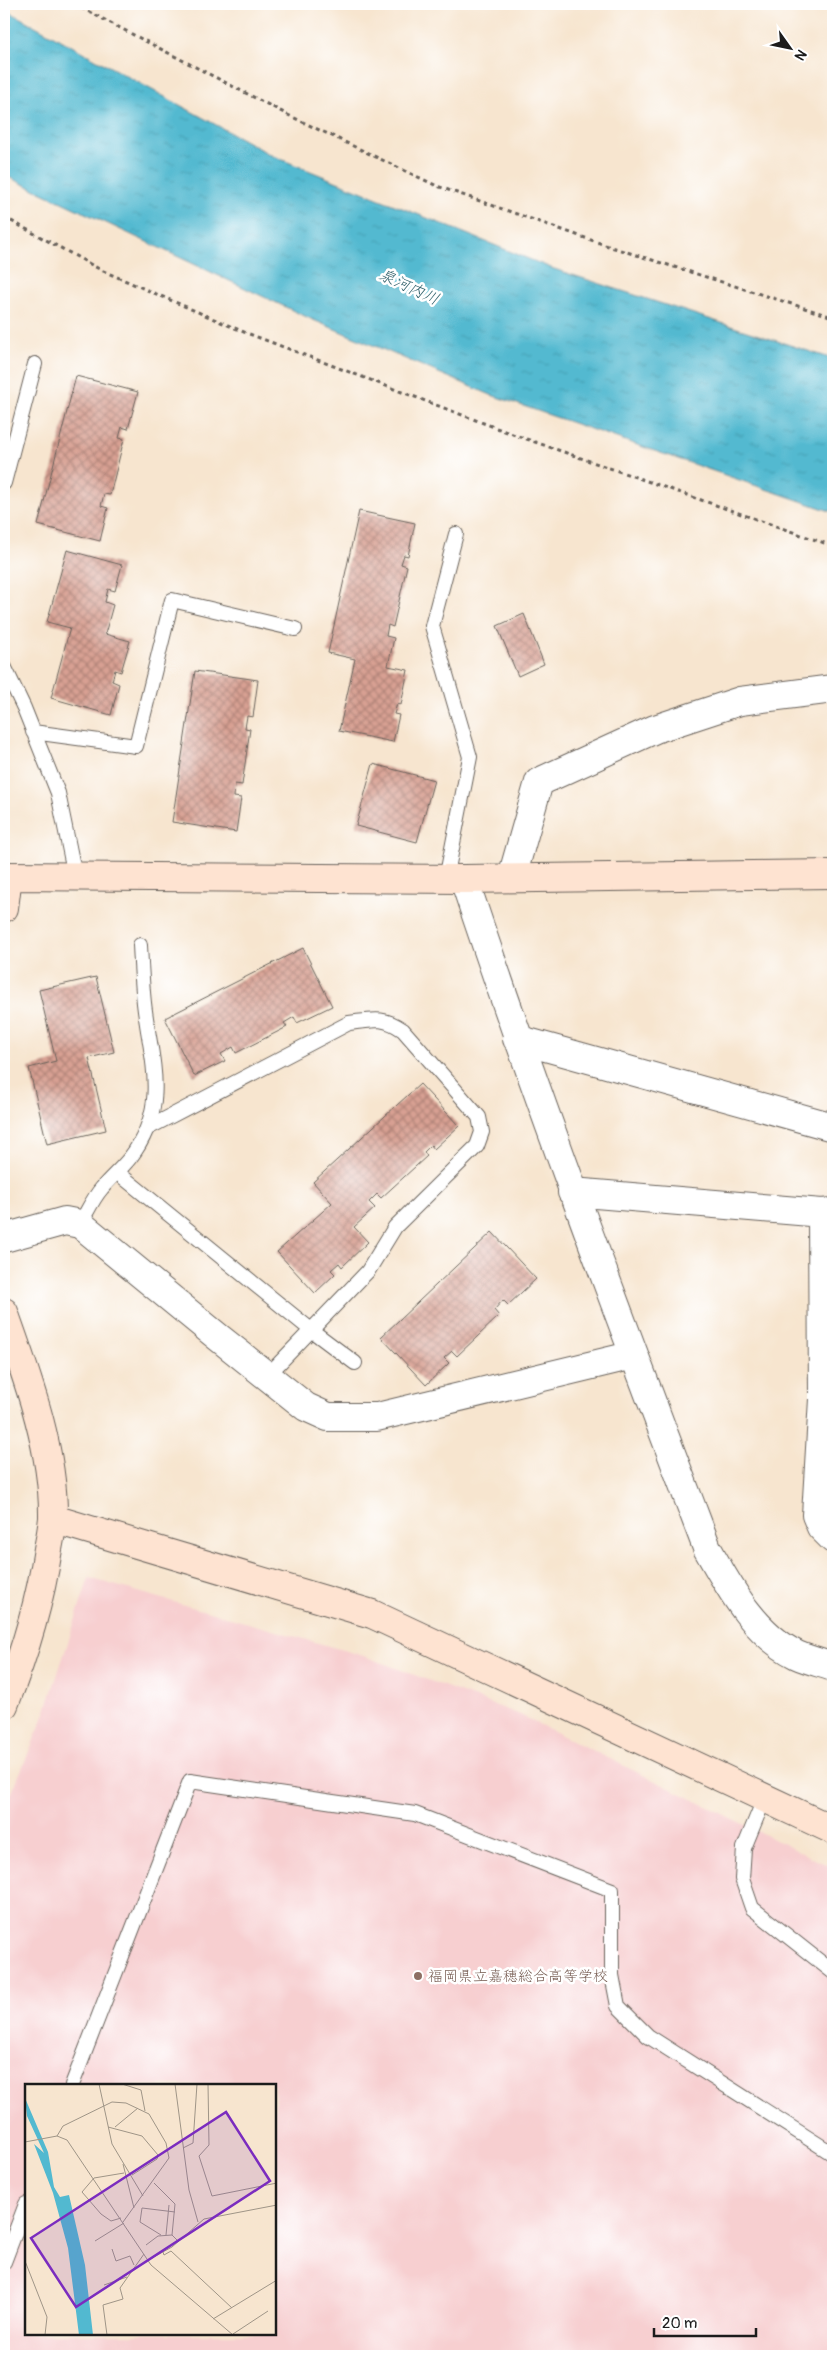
<svg xmlns="http://www.w3.org/2000/svg" width="837" height="2360" viewBox="0 0 837 2360" font-family="Pangolin,'Klee One',sans-serif">
  <style>
    .built { fill: #f7cfd0; fill-rule: evenodd }
    .water { fill: url(#water-ripples); stroke: #376a76 }
    .building { fill: url(#building-cross-hatch) }
    .lines { fill: none; stroke-linecap: round; stroke-linejoin: round }
    .lane-casing { stroke: #69625b; stroke-width: 16 }
    .street-casing { stroke: #69625b; stroke-width: 30 }
    .secondary-casing { stroke: #69625b; stroke-width: 30 }
    .path { stroke: #69625b; stroke-width: 3; stroke-dasharray: 4 4; stroke-linecap: butt }
    .lane { stroke: #fff; stroke-width: 14 }
    .street { stroke: #fff; stroke-width: 28 }
    .secondary { stroke: #fee3d1; stroke-width: 28 }
    .education-dot { fill: #8d6e63; stroke: #fff; stroke-width: 2 }
    .labels { text-anchor: middle; dominant-baseline: central; stroke-width: 5; stroke-linejoin: round; paint-order: stroke }
    .education-label { font-size: 15px; fill: #785e54; stroke: #fff; text-anchor: start }
    .water-label { font-size: 16px; font-style: italic; fill: #34636d; stroke: #fff }
    .inset-road { fill: none; stroke: #9f9587; stroke-width: 1 }
    .view { fill: #7b2cbf; fill-opacity: 0.15; stroke: #7b2cbf; stroke-width: 2.5 }
    .inset-edge { fill: none; stroke: #1c1c1c; stroke-width: 2.5 }
  </style>
  <defs>
    <pattern id="water-ripples" width="26" height="14" patternUnits="userSpaceOnUse" patternTransform="scale(1.25)"><rect width="26" height="14" fill="#52b9d0"/><path d="M2 4q2-2 4 0t4 0M15 11q2-2 4 0t4 0" fill="none" stroke="#479eb2"/></pattern>
    <pattern id="building-cross-hatch" width="8" height="8" patternUnits="userSpaceOnUse" patternTransform="scale(1.25)"><rect width="8" height="8" fill="#d8a093"/><path d="M0 0l8 8M0 8l8-8" fill="none" stroke="#ae8277"/></pattern>
  </defs>
  <rect width="100%" height="100%" fill="#fff"/>
  <filter id="ink" filterUnits="userSpaceOnUse"><feTurbulence type="fractalNoise" baseFrequency=".02" numOctaves="2"/><feDisplacementMap in="SourceGraphic" scale="10" xChannelSelector="R" yChannelSelector="G"/><feConvolveMatrix kernelMatrix="1 2 1 2 8 2 1 2 1" color-interpolation-filters="sRGB"/></filter>
  <filter id="wash" filterUnits="userSpaceOnUse"><feTurbulence type="fractalNoise" baseFrequency=".0096" numOctaves="4" result="noise"/><feDisplacementMap in="SourceGraphic" scale="20" xChannelSelector="R" yChannelSelector="G"/><feGaussianBlur stdDeviation="1.12" result="paint"/><feColorMatrix in="noise" values="0 0 0 0 0 0 0 0 0 0 0 0 0 0 0 0 0 1.4 0 .05"/><feComposite in="paint" operator="in"/></filter>
  <g filter="url(#wash)">
    <rect width="100%" height="100%" fill="#f7e5cf"/>
    <!-- built -->
    <path class="built" d="M89,1578L364,1656L518,1714L833,1868V2356H4V1811L44,1716ZM26,2085H275V2334H26Z"/>
    <!-- water -->
    <path class="water" d="M4,9L273,156L551,268L833,359V512L491,395L311,319L4,175Z"/>
    <g id="blocks">
      <!-- building -->
      <path class="building" d="M76,376L138,392L128,429L122,427L119,438L124,439L110,495L104,494L101,506L108,508L100,541L38,525Z
        M359,511L415,523L408,556L404,555L401,564L407,566L393,627L388,625L386,636L394,638L388,666L408,670L401,705L397,704L394,714L399,715L393,742L339,731L355,659L328,653Z
        M67,550L122,565L115,591L108,589L105,602L113,605L105,634L130,641L121,672L115,670L112,681L119,684L111,715L51,698L70,628L47,622Z
        M524,614L544,664L518,676L497,626Z
        M195,671L258,680L253,717L247,716L245,728L250,729L242,785L235,784L234,797L241,798L236,832L172,822Z
        M373,764L434,780L417,842L356,826Z
        M303,948L332,1006L297,1023L294,1017L284,1023L287,1027L236,1053L233,1047L221,1054L225,1061L194,1076L165,1018Z
        M96,977L114,1052L89,1058L106,1130L47,1144L29,1068L56,1061L39,990Z
        M420,1084L459,1126L434,1149L431,1145L424,1152L427,1156L381,1198L377,1194L369,1202L375,1208L354,1227L368,1242L342,1267L339,1263L331,1270L335,1274L315,1293L277,1252L332,1203L313,1182Z
        M492,1232L536,1279L508,1305L503,1300L494,1310L499,1316L457,1356L452,1351L444,1358L449,1363L426,1385L381,1337Z"/>
    </g>
  </g>
  <g filter="url(#ink)">
    <use href="#blocks" fill-opacity="0" stroke="#69625b" stroke-width="1"/>
    <g class="lines">
      <defs>
        <path id="lane" d="M4,483L35,364
          M4,666L24,708L58,793L75,876
          M33,732L136,746L172,600L295,629
          M446,879L470,757L432,626L456,534
          M148,1128L349,1023C373,1020 383,1016 403,1030L479,1117L482,1132L477,1146L395,1227L368,1271L267,1376
          M118,1173L311,1330L355,1363
          M80,1224C87,1212 93,1198 102,1188C113,1175 126,1165 135,1151C169,1100 150,1057 144,1003C142,984 141,964 140,945
          M765,1797L744,1848L742,1879L752,1908L833,1972
          M72,2085L190,1781L415,1814L612,1890V1975L618,2006L648,2036L833,2154
          M4,2262L26,2204"/>
        <path id="street" d="M512,877L539,782L655,729L740,701L833,689
          M464,879C539,1105 623,1326 707,1548C730,1588 753,1633 797,1655C808,1660 821,1663 833,1667
          M517,1039L833,1127
          M572,1192L822,1213L833,1212
          M822,1213L823,1399L816,1515L821,1527L833,1539
          M4,1238L65,1221L80,1224L218,1337L306,1407L328,1417H377L634,1355"/>
        <path id="secondary" d="M4,876L464,879L833,874
          M4,908L8,876
          M4,1312C27,1377 54,1449 53,1518C52,1528 50,1539 48,1549C40,1602 24,1655 4,1705
          M53,1519L372,1614L833,1830"/>
      </defs>
      <!-- lane casing -->
      <use href="#lane" class="lane-casing"/>
      <!-- street casing -->
      <use href="#street" class="street-casing"/>
      <!-- secondary casing -->
      <use href="#secondary" class="secondary-casing"/>
      <!-- path -->
      <path class="path" d="M74,4L288,115L437,186L611,247L833,317
        M4,217L101,270L244,332L515,435L833,546"/>
      <!-- lane -->
      <use href="#lane" class="lane"/>
      <!-- street -->
      <use href="#street" class="street"/>
      <!-- secondary -->
      <use href="#secondary" class="secondary"/>
    </g>
  </g>
  <!-- markers -->
  <circle class="education-dot" cx="418" cy="1976" r="5"/>
  <g class="labels">
    <!-- education labels -->
    <g class="education-label">
      <text x="428" y="1976">福岡県立嘉穂総合高等学校</text>
    </g>
    <!-- water labels -->
    <g class="water-label">
      <text transform="translate(409 287) rotate(25)">泉河内川</text>
    </g>
  </g>
  <!-- overview -->
  <g transform="translate(25 2084)">
    <rect width="251" height="251" fill="#f7e5cf"/>
    <path d="M0,14L23,68L29,103L35,113L44,111L60,181L68,251H54L43,164L28,109L9,60L19,69L2,32Z" fill="#52b9d0"/>
    <path class="inset-road" d="M74,0L87,60L118,112M97,0L116,6L120,27M150,0L164,106L173,138M183,0L184,61L174,72L187,112L252,99M83,43L117,52L133,71L132,75L107,91M90,43L113,24M32,52L38,42L87,18L101,19L124,30L141,59L144,74L98,138M0,58L32,52L42,56L126,181L208,251M158,64L168,59L172,0M98,80L109,124M129,99L150,120L147,151L154,158M96,134L86,137L76,130L57,108L69,94L99,89M136,151L115,138L117,124L150,128M141,151L144,121M70,157L99,139M121,161L133,152L147,151M87,165L91,177L105,172L109,181M138,168L139,171L146,167L207,224M123,176L147,163L179,135L252,121M0,177L22,233L20,251M79,201L102,193M188,235L252,196M208,250L243,227M82,251L78,221L98,215L95,204L119,170"/>
    <path class="view" d="M201,28L245,97L51,223L6,154Z"/>
    <rect width="251" height="251" class="inset-edge"/>
  </g>
  <!-- margin -->
  <rect width="837" height="2360" fill="none" stroke="#fff" stroke-width="20"/>
  <!-- north arrow -->
  <g transform="translate(790 48) rotate(123)" stroke="#ffffff" stroke-width="4" paint-order="stroke">
  <path d="M0-4L9 19L0 12L-9 19Z" fill="#1c1c1c"/>
  <text y="-8" font-size="14" font-weight="bold" text-anchor="middle" fill="#1c1c1c">N</text>
  </g>
  <!-- scale -->
  <path d="M654 2328v8h102v-8" fill="none" stroke="#1c1c1c" stroke-width="2.5"/>
  <text x="662" y="2328" font-size="15" fill="#1c1c1c" stroke="#ffffff" stroke-width="4" paint-order="stroke">20 m</text>
</svg>
